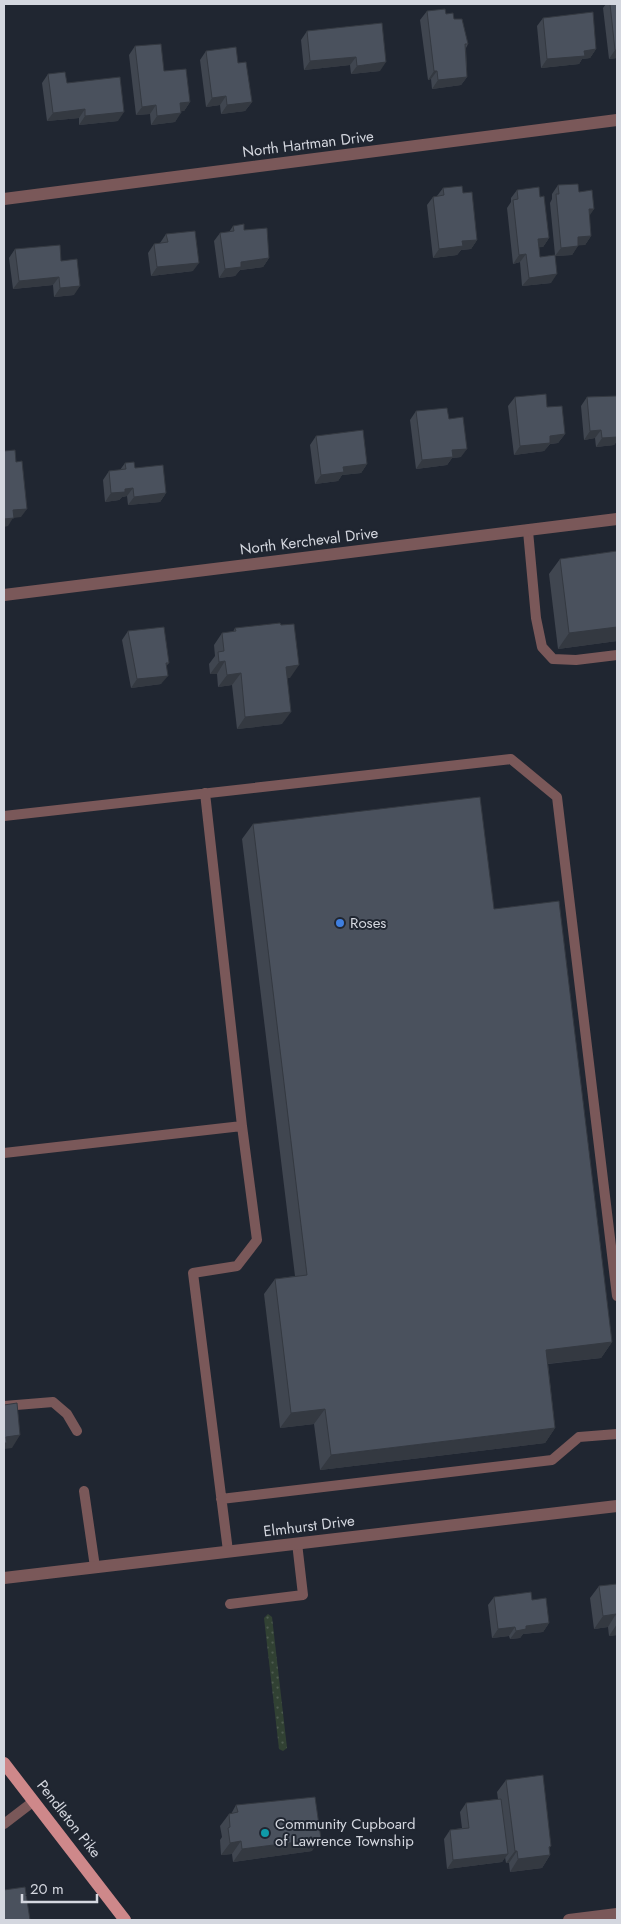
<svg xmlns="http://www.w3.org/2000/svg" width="621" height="1924" viewBox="0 0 621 1924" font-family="Jost,sans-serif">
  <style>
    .grass { fill: url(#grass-dots) }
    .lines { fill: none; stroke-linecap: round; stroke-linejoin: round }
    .lane { stroke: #7a5859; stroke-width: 10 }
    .street { stroke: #7a5859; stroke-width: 12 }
    .primary { stroke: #ce888a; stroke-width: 12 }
    .wall { fill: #404650 }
    .shaded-wall { fill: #343941 }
    .building { fill: #4a515d; stroke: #343941 }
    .shop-dot { fill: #3f7fe0; stroke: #202631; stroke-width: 2 }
    .culture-dot { fill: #0f9aa8; stroke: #202631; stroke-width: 2 }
    .labels { text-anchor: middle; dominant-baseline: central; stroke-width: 4; stroke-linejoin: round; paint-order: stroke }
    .street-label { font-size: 15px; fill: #d4d7df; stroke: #202631 }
    .poi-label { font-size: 15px; fill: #d4d7df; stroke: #202631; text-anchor: start }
  </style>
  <defs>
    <pattern id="grass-dots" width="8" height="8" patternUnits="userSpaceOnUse" patternTransform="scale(1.25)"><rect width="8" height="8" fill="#314133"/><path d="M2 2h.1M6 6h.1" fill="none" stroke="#4e5c50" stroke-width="1.8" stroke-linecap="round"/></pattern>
  </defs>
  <rect width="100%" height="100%" fill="#202631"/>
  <!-- grass -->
  <path class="grass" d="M268,1614L272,1617L287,1748L283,1751L279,1749L264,1618Z"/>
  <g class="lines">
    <!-- lane -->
    <path class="lane" d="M528,531L536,618L542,647L553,659L576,660L617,655
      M205,793L242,1126
      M4,816L511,759L557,797L617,1296
      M4,1153L242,1126L257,1240L237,1266L193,1273L228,1551
      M4,1406L53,1402L67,1414L77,1431
      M84,1491L95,1567
      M221,1499L552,1460L579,1437L617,1434
      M230,1604L303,1595L297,1543
      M4,1824L34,1801"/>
    <!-- street -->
    <path class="street" d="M4,199L617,120
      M4,595L617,519
      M4,1578L617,1506
      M569,1920L617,1914"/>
    <!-- primary -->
    <path class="primary" d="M4,1763L125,1920"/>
  </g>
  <!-- wall -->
  <path class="wall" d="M606,4H617V58L609,59L603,8Z
    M427,11L446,14L454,19L468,44L466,48L467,77L461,85L432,89L431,79L428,80L420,20Z
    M543,18L596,49L590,58L582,59L579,64L541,68L537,26Z
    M382,23L380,71L351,74L350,65L304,70L301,40L307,31Z
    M135,46L164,71L190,102L184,111H181L175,122L151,125L150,114L136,115L129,55Z
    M206,51L238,63L252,102L245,111L221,114L220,105L206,107L200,60Z
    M48,74L67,83L118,121L79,125V118L47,121L42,83Z
    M558,185L579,192L594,209L589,215L591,236L585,245H578L572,255L555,256L551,283L522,286L520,262L513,264L507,208L511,202V198L517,190L540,197L549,238L543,247H539L540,257L555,255L550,203L552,199V194Z
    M443,188L463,193L477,240L471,249L461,250L457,255L433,258L427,205L433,197L437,196Z
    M233,226L244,230L269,258L263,267L240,270L235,276L219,278L214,241L220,233L229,232Z
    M166,234L193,271L151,276L148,253L154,244L160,243Z
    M15,249L61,261L74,295L54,297L53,285L13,289L9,258Z
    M617,396V441L614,445L596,447L595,438L584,440L581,406L587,397Z
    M515,397L547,407L565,434L558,443L550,444L544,451L514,455L508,406Z
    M416,411L449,419L461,457L452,458L447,465L416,469L410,420Z
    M316,436L367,464L361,473L342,475L338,481L315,484L310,445Z
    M125,463L135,468L166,493L160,502L128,505L127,496L122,497L119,500L105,502L103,480L109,471L120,470Z
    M617,551V641L558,649L549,574L560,559Z
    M235,628L290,678H287L282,724L237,729L232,685L218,687L217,674H210L209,664L215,656L214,645L222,633L233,632Z
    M128,631L169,663L166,666L161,684L131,688L122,640Z
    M253,824L494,909L612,1342L601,1358L548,1364L555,1428L545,1443L320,1470L314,1424L280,1428L264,1294L275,1279L295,1276L242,839Z
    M617,1584V1635L609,1636L608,1627L594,1629L590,1598L599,1586Z
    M494,1597L532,1600L549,1623L543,1632L523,1634L520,1638L510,1639L509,1636L492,1638L488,1605Z
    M506,1780L549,1849L550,1855L542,1868L510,1872L509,1863H506L505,1857L502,1862L447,1869L444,1839L450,1830L462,1828L460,1812L466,1803L498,1799L497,1792Z
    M236,1805L312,1851L233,1862L232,1854L221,1855L220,1840L222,1837L220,1826L229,1814H231Z"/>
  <!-- shaded-wall -->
  <path class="shaded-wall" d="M596,49L590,58L582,59L579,64L541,68L547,59L584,51Z
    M615,50H617V58L609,59Z
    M356,57L350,65L304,70L310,61Z
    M386,62L380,71L351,74L357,66Z
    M434,71H437L431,79L428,80Z
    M467,77L461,85L432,89L438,80Z
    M226,96L220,105L206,107L212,98Z
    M190,102L184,111L174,112L180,103Z
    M252,102L245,111L221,114L227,105Z
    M156,105L150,114L136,115L142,107Z
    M85,109L79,118L47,121L53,113Z
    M124,112L118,121L79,125L85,116Z
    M181,113L175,122L151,125L157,116Z
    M589,209H594L588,218Z
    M591,236L585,245L571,246L578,237Z
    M549,238L543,247L532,248L538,239Z
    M477,240L471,249L461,250L457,255L433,258L439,249L462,241Z
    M578,246L572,255L555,256L561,248Z
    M526,254L520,262L513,264L519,255Z
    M269,258L263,267L240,270L235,276L219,278L225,269L241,262Z
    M199,263L193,271L151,276L157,267Z
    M557,274L551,283L522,286L529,278Z
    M59,277L53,285L13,289L19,281Z
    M80,286L74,295L54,297L60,288Z
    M601,430L595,438L584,440L590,431Z
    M565,434L558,443L550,444L544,451L514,455L520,446L550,436Z
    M617,437V441L614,445L596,447L602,438Z
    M467,449L461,457L452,458L447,465L416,469L422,460L452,450Z
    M367,464L361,473L342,475L338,481L315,484L321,475L343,467Z
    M133,488L127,496L122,497L119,500L105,502L111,493L125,489Z
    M166,493L160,502L128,505L134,497Z
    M27,509L21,517L13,518L8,526L4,527V519L13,510Z
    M617,627V641L558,649L569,633Z
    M225,661L217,674H210L219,662Z
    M299,665L290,678L277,679L286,667Z
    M241,673L232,685L218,687L227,675Z
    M168,676L161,684L131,688L137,679Z
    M291,712L282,724L237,729L245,717Z
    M612,1342L601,1358L535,1365L546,1350Z
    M325,1409L314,1424L280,1428L291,1413Z
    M555,1428L545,1443L320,1470L331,1455Z
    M20,1435L12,1448L4,1449V1440L6,1437Z
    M616,1614L608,1627L594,1629L603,1616Z
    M549,1623L543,1632L523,1634L520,1638L510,1639L516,1631L526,1626Z
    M617,1624V1635L609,1636Z
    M515,1627L509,1636L492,1638L498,1629Z
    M321,1839L312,1851L233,1862L242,1849Z
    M241,1841L232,1854L221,1855L230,1843Z
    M551,1846L544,1856L550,1855L542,1868L510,1872L518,1859L549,1847Z
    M515,1851H517L509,1863H506Z
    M508,1854L502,1862L447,1869L453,1860Z"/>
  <!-- building -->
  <path class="building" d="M610,4H617V50H615Z
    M445,9L446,14L453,13L454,19H462L468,44H465L467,77L438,80L437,71H434L427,11Z
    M593,12L596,49L584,51L585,56L547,59L543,18Z
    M382,23L386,62L357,66L356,57L310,61L307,31Z
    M161,44L164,71L186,69L190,102L180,103L181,113L157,116L156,105L142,107L135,46Z
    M236,47L238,63L246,62L252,102L227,105L226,96L212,98L206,51Z
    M65,72L67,83L120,77L124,112L85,116V109L53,113L48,74Z
    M578,184L579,192L592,190L594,209H589L591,236L578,237V246L561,248L556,194H559L558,185Z
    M462,186L463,193L472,192L477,240L462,241L463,246L439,249L433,197L444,195L443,188Z
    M539,187L540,197L544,196L549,238L538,239L540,257L555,255L557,274L529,278L526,254L519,255L513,200L518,199L517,190Z
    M244,224V230L267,228L269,258L241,262V267L225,269L220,233L234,231L233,226Z
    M195,231L199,263L157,267L154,244L168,242L166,234Z
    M60,245L61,261L77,259L80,286L60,288L59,277L19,281L15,249Z
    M546,394L547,407L562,406L565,434L550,436V443L520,446L515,397Z
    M617,396V437L602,438L601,430L590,431L587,397Z
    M447,408L449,419L463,417L467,449L452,450L453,457L422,460L416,411Z
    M363,430L367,464L343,467L344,472L321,475L316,436Z
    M15,450L16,462L22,461L27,509L13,510L14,518L4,519V451Z
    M134,462L135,468L163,465L166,493L134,497L133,488L125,489V492L111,493L109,471L126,469L125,463Z
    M617,551V627L569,633L560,559Z
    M280,623L281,625L294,624L299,665L286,667L291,712L245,717L241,673L227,675L225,661L219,662L218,652L224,651L222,633L236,631L235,628Z
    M164,627L169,663H166L168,676L137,679L128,631Z
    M480,797L494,909L559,901L612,1342L546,1350L555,1428L331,1455L325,1409L291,1413L275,1279L307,1275L253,824Z
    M17,1403L20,1435L6,1437L7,1443H4V1405Z
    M617,1584V1621L616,1614L603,1616L599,1586Z
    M531,1592L532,1600L546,1598L549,1623L526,1626V1629L516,1631L515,1627L498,1629L494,1597Z
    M543,1775L551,1846L549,1847L550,1855L518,1859L517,1851H515L506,1780Z
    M315,1797L321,1839L242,1849L241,1841L230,1843L228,1828L230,1827L229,1814L238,1812L236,1805Z
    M501,1799L508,1854L453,1860L450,1830L469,1828L466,1803Z
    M25,1887L30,1920H4V1890Z"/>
  <!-- markers -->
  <circle class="shop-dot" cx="340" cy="923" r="5"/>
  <circle class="culture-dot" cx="265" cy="1833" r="5"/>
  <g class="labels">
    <!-- street labels -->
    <g class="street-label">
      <text transform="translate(308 144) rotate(-7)">North Hartman Drive</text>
      <text transform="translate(309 541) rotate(-7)">North Kercheval Drive</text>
      <text transform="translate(309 1526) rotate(-7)">Elmhurst Drive</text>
      <text transform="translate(69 1819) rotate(52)">Pendleton Pike</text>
    </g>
    <!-- poi labels -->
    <g class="poi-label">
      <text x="350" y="923">Roses</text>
      <text x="275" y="1824">Community Cupboard<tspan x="275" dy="17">of Lawrence Township</tspan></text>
    </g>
  </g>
  <!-- border -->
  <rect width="621" height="1924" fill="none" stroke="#d4d7df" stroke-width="10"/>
  <!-- scale -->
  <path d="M22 1894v8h75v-8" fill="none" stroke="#d4d7df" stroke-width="2.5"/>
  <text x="30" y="1894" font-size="15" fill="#d4d7df" stroke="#202631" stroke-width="4" paint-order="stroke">20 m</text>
</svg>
